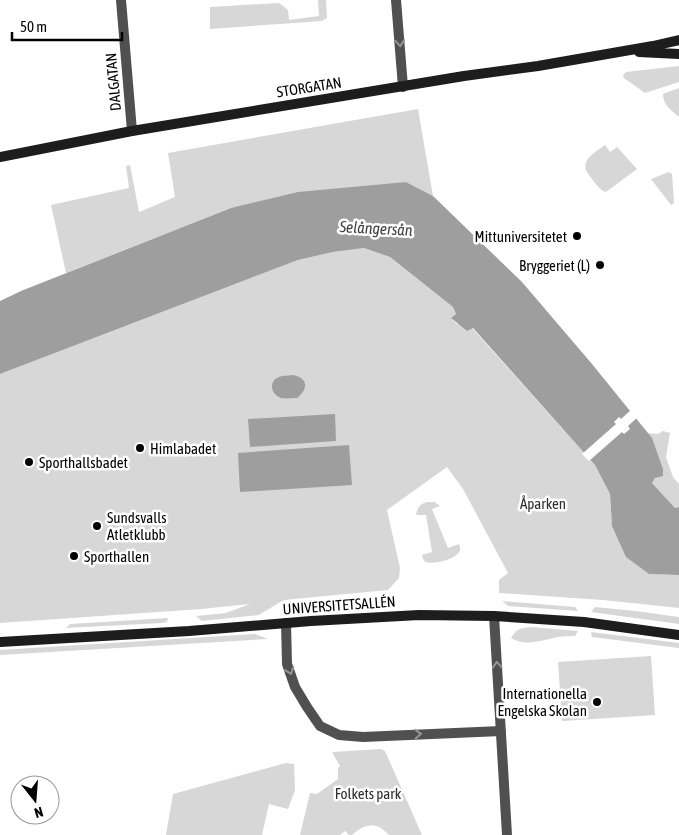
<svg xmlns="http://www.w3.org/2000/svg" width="679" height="835" viewBox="0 0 679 835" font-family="'Asap Condensed',sans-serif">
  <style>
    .green { fill: #d7d7d7 }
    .water { fill: #9e9e9e }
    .pier { fill: #fff }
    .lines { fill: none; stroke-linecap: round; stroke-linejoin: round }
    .street { stroke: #505050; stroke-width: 10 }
    .secondary { stroke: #1d1d1d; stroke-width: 10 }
    .oneway { stroke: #969696 }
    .poi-dot { fill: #000; stroke: #fff; stroke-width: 2 }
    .labels { text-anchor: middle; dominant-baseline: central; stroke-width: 5; stroke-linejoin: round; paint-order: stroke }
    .street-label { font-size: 15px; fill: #000; stroke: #fff }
    .poi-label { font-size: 15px; fill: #000; stroke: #fff; text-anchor: start }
    .park-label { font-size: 15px; fill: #2e2e2e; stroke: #fff }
    .water-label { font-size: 16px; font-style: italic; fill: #3f3f3f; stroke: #fff }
  </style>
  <rect width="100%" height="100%" fill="#fff"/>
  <!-- green -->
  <path class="green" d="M318,0H326L327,18L322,21L210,29V7L279,3L288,10L289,20L319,16Z
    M679,66V82L645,93L624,78L623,75L626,72Z
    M679,88V117C671,110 663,105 663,94Z
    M418,109L433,196L406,182L231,208L66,273L51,205L129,188L126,166L130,165L139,212L175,197L168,153Z
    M605,145L610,152L617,147L637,169L606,192C600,190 598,186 594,182C592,179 589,175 587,172C580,160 597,151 605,145Z
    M669,172L672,174L674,203L671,205L651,179Z
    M364,248L390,257L453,307L456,314L452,319L457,324L472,328L595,465L610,494L612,526L649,574L679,575V608L603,600L499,593V580L508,573L463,489L447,467L387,510L400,568L399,578L388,590L284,600L277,604L259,615L202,621L196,616L226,613L250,604L201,609L0,623V374L298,260L333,252Z
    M663,431L670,433L666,457L673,477L679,484V507L675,508L652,483L655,478L648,433L658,434Z
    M427,502H435L440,506L432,509L448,548L459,544C460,547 461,549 459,552C456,559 433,565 426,562C423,560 423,559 422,555L432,552L426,515H416C417,508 420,504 427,502Z
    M502,601L575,607L578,611L508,606Z
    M375,604L380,606V608L294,614L292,611L293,610Z
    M595,607L636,611L679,617V624L591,612Z
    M168,618L167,622L162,623L66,628L70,624Z
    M531,627L578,631L575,636C569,636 564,636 558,637C543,640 525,647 511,638C516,629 520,628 531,627Z
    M591,632L679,643V648L592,637Z
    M255,634L268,639L0,655V650Z
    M651,656L655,715L562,721L558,662Z
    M381,749L385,751L422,835H389C376,821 366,823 352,835H349L345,831L340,835H300L310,793L317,794L338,779V768L340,766L332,752Z
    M286,763L294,764L295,790L288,809L269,804L262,835H166L173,794Z"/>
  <!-- water -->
  <path class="water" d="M406,182L433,196L522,282L592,364L652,438L663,469V476L655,478L652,483L675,508L679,507V575L649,574L626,557L612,526L610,494L595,465L473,328L467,331L451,318L456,314L453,307L390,257L364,248L333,252L298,260L0,374V301L21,291L231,208L298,192Z
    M292,375C308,377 309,389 297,398C292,398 286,399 281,398C271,395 268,381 279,377C283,375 288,376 292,375Z
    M335,414L336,441L250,447L248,419Z
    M349,445L352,485L240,492L238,453Z"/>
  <!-- pier -->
  <path class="pier" d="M632,409L638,417L628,426L630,429L624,434L622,432L589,461L582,454L616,424L614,422L619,417L621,419Z"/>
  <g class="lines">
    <!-- street -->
    <path class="street" d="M121,0L132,131
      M396,0L403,87
      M494,616L507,835
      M286,623L287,664L295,687L307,707L320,726L339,735L363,737L501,731"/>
    <!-- secondary -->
    <path class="secondary" d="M639,52L679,54
      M0,157L132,131L464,76L538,66L653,46L679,40
      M0,642L189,631L311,621L419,615L494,616L584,622L679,635"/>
  </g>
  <!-- one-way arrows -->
  <defs><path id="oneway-chevron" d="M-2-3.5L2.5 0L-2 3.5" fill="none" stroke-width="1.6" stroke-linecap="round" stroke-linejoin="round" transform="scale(1.25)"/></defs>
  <g class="oneway">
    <use href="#oneway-chevron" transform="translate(400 43) rotate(85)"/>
    <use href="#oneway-chevron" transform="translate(497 665) rotate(-94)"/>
    <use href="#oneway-chevron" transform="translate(290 671) rotate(71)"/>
    <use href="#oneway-chevron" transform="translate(418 734) rotate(-3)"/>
  </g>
  <!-- markers -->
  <g class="poi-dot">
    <circle cx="577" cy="236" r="5"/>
    <circle cx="600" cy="265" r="5"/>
    <circle cx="140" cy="448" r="5"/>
    <circle cx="29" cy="462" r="5"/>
    <circle cx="97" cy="526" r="5"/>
    <circle cx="74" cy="556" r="5"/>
    <circle cx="597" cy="702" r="5"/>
  </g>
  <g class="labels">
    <!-- street labels -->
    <g class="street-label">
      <text transform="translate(113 82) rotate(-95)">DALGATAN</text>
      <text transform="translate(309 87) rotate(-9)">STORGATAN</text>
      <text transform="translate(339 605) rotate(-4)">UNIVERSITETSALLÉN</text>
    </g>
    <!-- poi labels -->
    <g class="poi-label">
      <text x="567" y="236" text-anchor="end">Mittuniversitetet</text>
      <text x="590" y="265" text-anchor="end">Bryggeriet (L)</text>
      <text x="150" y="448">Himlabadet</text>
      <text x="39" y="462">Sporthallsbadet</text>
      <text x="107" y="517">Sundsvalls<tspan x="107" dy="17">Atletklubb</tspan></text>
      <text x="84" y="556">Sporthallen</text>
      <text x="587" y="693" text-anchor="end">Internationella<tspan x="587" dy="17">Engelska Skolan</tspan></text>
    </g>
    <!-- park labels -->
    <g class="park-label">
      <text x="543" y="503">Åparken</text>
      <text x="368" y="793">Folkets park</text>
    </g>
    <!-- water labels -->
    <g class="water-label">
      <text transform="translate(376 228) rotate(3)">Selångersån</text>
    </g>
  </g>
  <!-- north arrow -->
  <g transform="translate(35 800) rotate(163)"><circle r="24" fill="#ffffff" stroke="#999999"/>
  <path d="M0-4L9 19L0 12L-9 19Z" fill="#000000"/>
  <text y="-8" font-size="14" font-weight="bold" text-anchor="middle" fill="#000000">N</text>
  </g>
  <!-- scale -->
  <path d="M12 32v8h110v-8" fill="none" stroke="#000000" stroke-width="2.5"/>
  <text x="20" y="32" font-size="15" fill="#000000" stroke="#ffffff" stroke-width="4" paint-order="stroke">50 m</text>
</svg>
